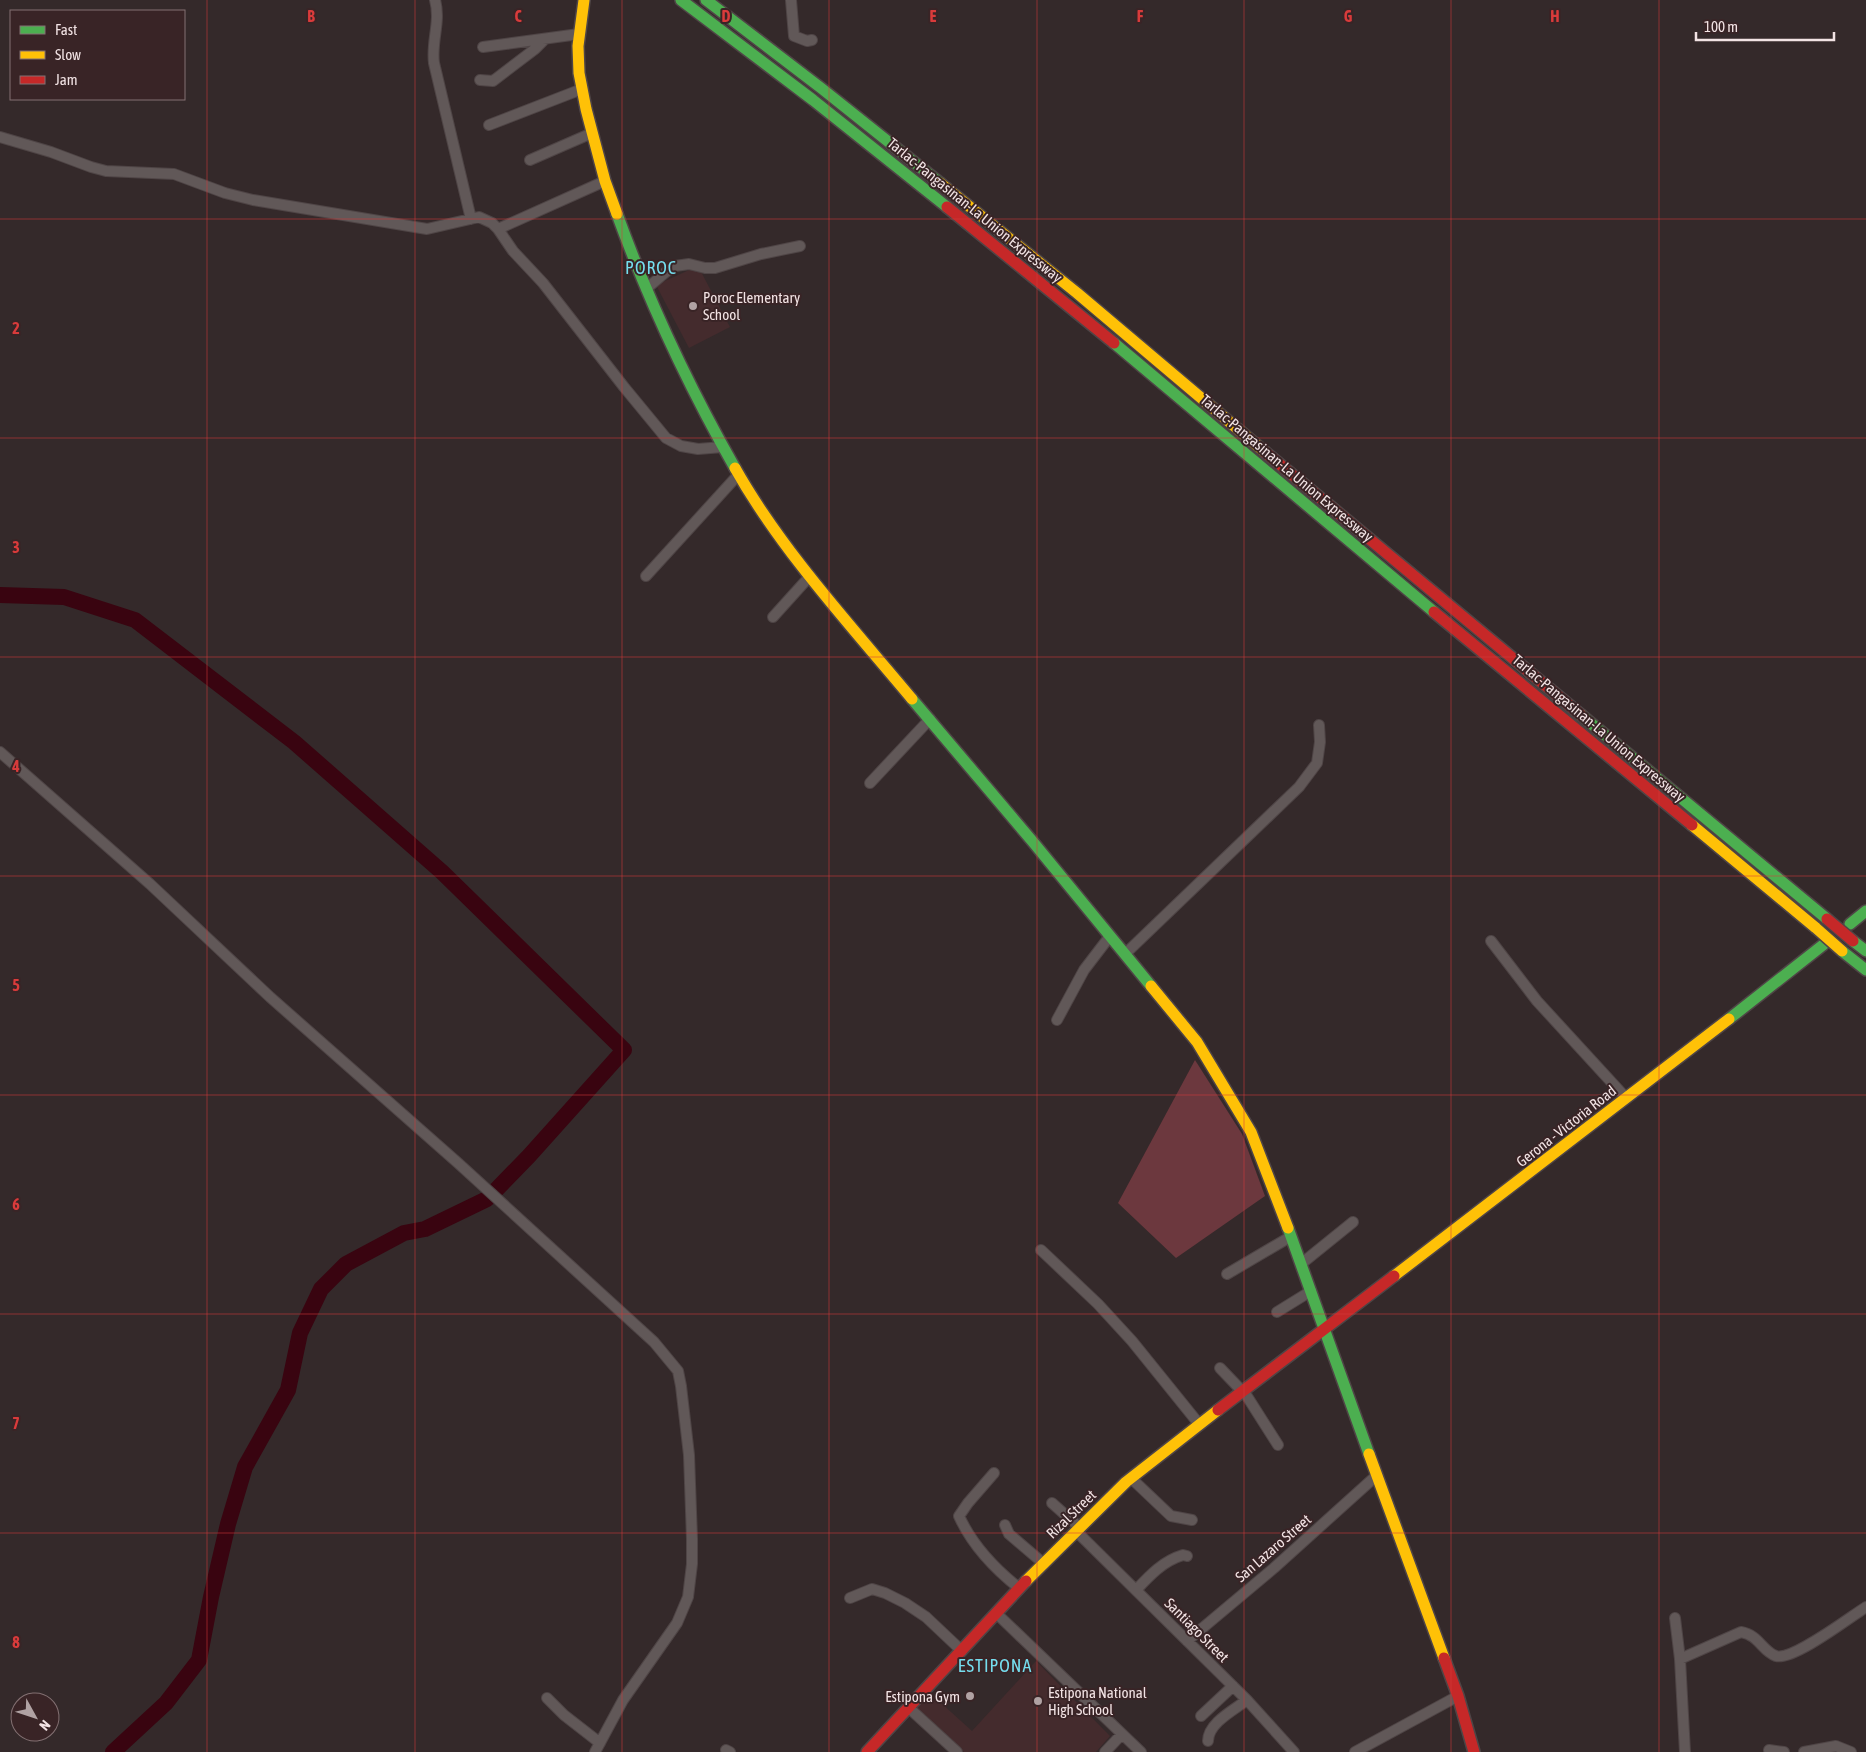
<svg xmlns="http://www.w3.org/2000/svg" width="1866" height="1752" viewBox="0 0 1866 1752" font-family="'Asap Condensed',sans-serif">
  <style>
    .built { fill: #442b2d }
    .green { fill: #6c383e }
    .lines { fill: none; stroke-linecap: round; stroke-linejoin: round }
    .river { stroke: #390410; stroke-width: 16 }
    .street-casing { stroke: #4f4546; stroke-width: 12 }
    .fast-casing { stroke: #4f4546; stroke-width: 14 }
    .slow-casing { stroke: #4f4546; stroke-width: 14 }
    .jam-casing { stroke: #4f4546; stroke-width: 14 }
    .street { stroke: #615858; stroke-width: 10 }
    .fast { stroke: #4caf50; stroke-width: 11 }
    .slow { stroke: #ffc107; stroke-width: 11 }
    .jam { stroke: #c62828; stroke-width: 11 }
    .slow-bridge-casing { stroke: #4f4546; stroke-width: 14; stroke-linecap: butt }
    .jam-bridge-casing { stroke: #4f4546; stroke-width: 14; stroke-linecap: butt }
    .slow-bridge { stroke: #ffc107; stroke-width: 11 }
    .jam-bridge { stroke: #c62828; stroke-width: 11 }
    .grid { fill: none; stroke: #d93b3b; stroke-width: 1; stroke-opacity: 0.55 }
    .poi-dot { fill: #b0a2a3; stroke: #392426; stroke-width: 2 }
    .labels { text-anchor: middle; dominant-baseline: central; stroke-width: 4; stroke-linejoin: round; paint-order: stroke }
    .street-label { font-size: 15px; fill: #f2e3e4; stroke: #392426 }
    .poi-label { font-size: 15px; fill: #f2e3e4; stroke: #392426; text-anchor: start }
    .quarter-label { font-size: 18px; letter-spacing: 1px; fill: #75deee; stroke: #392426 }
    .grid-label { font-size: 16px; text-anchor: middle; font-weight: bold; fill: #d93b3b; stroke: #392426; stroke-width: 4; stroke-linejoin: round; paint-order: stroke }
  </style>
  <rect width="100%" height="100%" fill="#34292a"/>
  <!-- built -->
  <path class="built" d="M698,266L730,327L689,348L656,285Z
    M1036,1661L1110,1736L1096,1752H964L916,1708L930,1693L972,1731Z"/>
  <!-- green -->
  <path class="green" d="M1195,1060L1242,1134L1265,1196L1176,1258L1118,1203Z"/>
  <g class="lines">
    <!-- river -->
    <path class="river" d="M0,595L64,597L135,620L294,742L442,872L624,1050L529,1156L495,1191
      M113,1752L166,1703L199,1660L211,1597L228,1524L245,1467L288,1390L300,1333L321,1289L346,1264L404,1233L425,1229L487,1199"/>
    <defs>
      <path id="street" d="M435,0C441,22 431,41 434,63L471,219
        M791,0L794,36L807,41L812,40
        M483,47L579,34
        M480,80L493,81L535,49L545,39
        M489,125L582,89
        M0,137L51,152L91,167L106,171L174,174L225,193L253,200L427,229L479,217L492,223L498,229L513,251L543,283L624,387L666,438L681,446L698,449L723,447
        M530,160L592,133
        M498,229L605,181
        M646,289L666,272L675,266L689,264L705,268H715L761,254L800,246
        M646,576L738,475
        M773,617L810,576
        M0,752L150,884L270,997L458,1163L654,1342L678,1371L681,1386L689,1455L692,1539V1564L688,1597L677,1623L623,1700L595,1752
        M870,783L930,719
        M1491,941L1537,1001L1626,1098
        M1125,954L1299,787L1317,763L1320,742L1319,725
        M1057,1020L1084,970L1110,936
        M1041,1250L1098,1304L1132,1341L1199,1424
        M1301,1264L1353,1222
        M1227,1274L1290,1237
        M1277,1312L1311,1291
        M1220,1368L1242,1391
        M1243,1390L1278,1445
        M994,1473L968,1503L959,1516C972,1545 995,1569 1019,1588
        M1131,1478L1171,1516L1192,1520
        M1052,1503L1079,1527
        M1005,1525L1009,1534L1043,1563
        M1076,1531L1247,1700L1294,1752
        M1136,1590C1150,1575 1163,1561 1183,1555L1187,1556
        M850,1598L872,1589L885,1593L905,1603L926,1617L962,1651
        M996,1613L1141,1752
        M1675,1618L1680,1659
        M1187,1641L1274,1568L1376,1476
        M547,1698L564,1715L600,1743
        M909,1708L957,1752
        M1201,1716L1233,1686
        M1208,1741C1208,1723 1234,1710 1247,1700
        M726,1750L730,1752
        M1769,1750L1784,1752
        M1105,1752L1122,1734
        M1355,1752L1458,1696
        M1685,1752L1680,1659L1741,1632C1759,1635 1762,1651 1776,1656C1793,1661 1850,1617 1866,1607
        M1804,1752L1836,1746L1851,1752"/>
      <path id="fast" d="M681,0L813,100L947,207
        M706,0L821,88L940,183
        M617,214C649,302 689,387 735,468
        M1114,343L1434,612
        M912,699L1033,842L1151,986
        M1581,715L1827,919
        M1850,924L1866,911
        M1853,941L1866,951
        M1842,951L1866,970
        M1729,1019L1823,945
        M1288,1228L1369,1454"/>
      <path id="slow" d="M584,0L578,46L579,73L586,109L605,181L617,214
        M940,183L1077,293L1265,452
        M735,468C781,550 852,627 912,699
        M1692,825L1816,928
        M1151,986L1197,1042L1251,1132L1288,1228
        M1394,1276L1729,1019
        M1369,1454L1444,1658
        M1026,1581L1126,1482L1218,1410"/>
      <path id="jam" d="M947,207L1114,343
        M1265,452L1581,715
        M1434,612L1692,825
        M1218,1410L1394,1276
        M1444,1658L1458,1696L1474,1752
        M867,1752L1026,1581"/>
    </defs>
    <!-- street casing -->
    <use href="#street" class="street-casing"/>
    <!-- fast casing -->
    <use href="#fast" class="fast-casing"/>
    <!-- slow casing -->
    <use href="#slow" class="slow-casing"/>
    <!-- jam casing -->
    <use href="#jam" class="jam-casing"/>
    <!-- street -->
    <use href="#street" class="street"/>
    <!-- fast -->
    <use href="#fast" class="fast"/>
    <!-- slow -->
    <use href="#slow" class="slow"/>
    <!-- jam -->
    <use href="#jam" class="jam"/>
    <defs>
      <path id="slow-bridge" d="M1816,928L1842,951"/>
      <path id="jam-bridge" d="M1827,919L1853,941"/>
    </defs>
    <!-- slow-bridge casing -->
    <use href="#slow-bridge" class="slow-bridge-casing"/>
    <!-- jam-bridge casing -->
    <use href="#jam-bridge" class="jam-bridge-casing"/>
    <!-- slow-bridge -->
    <use href="#slow-bridge" class="slow-bridge"/>
    <!-- jam-bridge -->
    <use href="#jam-bridge" class="jam-bridge"/>
  </g>
  <!-- grid -->
  <path class="grid" d="M207,0V1752M415,0V1752M622,0V1752M829,0V1752M1037,0V1752M1244,0V1752M1451,0V1752M1659,0V1752M0,219H1866M0,438H1866M0,657H1866M0,876H1866M0,1095H1866M0,1314H1866M0,1533H1866"/>
  <!-- markers -->
  <g class="poi-dot">
    <circle cx="693" cy="306" r="5"/>
    <circle cx="970" cy="1696" r="5"/>
    <circle cx="1038" cy="1701" r="5"/>
  </g>
  <g class="labels">
    <!-- street labels -->
    <g class="street-label">
      <text transform="translate(975 210) rotate(39)">Tarlac-Pangasinan-La Union Expressway</text>
      <text transform="translate(1287 468) rotate(40)">Tarlac-Pangasinan-La Union Expressway</text>
      <text transform="translate(1599 728) rotate(40)">Tarlac-Pangasinan-La Union Expressway</text>
      <text transform="translate(1566 1126) rotate(-38)">Gerona - Victoria Road</text>
      <text transform="translate(1071 1514) rotate(-44)">Rizal Street</text>
      <text transform="translate(1273 1548) rotate(-41)">San Lazaro Street</text>
      <text transform="translate(1197 1630) rotate(45)">Santiago Street</text>
    </g>
    <!-- poi labels -->
    <g class="poi-label">
      <text x="703" y="297">Poroc Elementary<tspan x="703" dy="17">School</tspan></text>
      <text x="1048" y="1692">Estipona National<tspan x="1048" dy="17">High School</tspan></text>
      <text x="960" y="1696" text-anchor="end">Estipona Gym</text>
    </g>
    <!-- quarter labels -->
    <g class="quarter-label">
      <text x="651" y="267">POROC</text>
      <text x="995" y="1665">ESTIPONA</text>
    </g>
  </g>
  <g class="grid-label">
    <text x="311" y="22">B</text>
    <text x="518" y="22">C</text>
    <text x="726" y="22">D</text>
    <text x="933" y="22">E</text>
    <text x="1140" y="22">F</text>
    <text x="1348" y="22">G</text>
    <text x="1555" y="22">H</text>
    <text x="16" y="334">2</text>
    <text x="16" y="553">3</text>
    <text x="16" y="772">4</text>
    <text x="16" y="991">5</text>
    <text x="16" y="1210">6</text>
    <text x="16" y="1429">7</text>
    <text x="16" y="1648">8</text>
  </g>
  <!-- legend -->
  <rect x="10" y="10" width="175" height="90" fill="#392426" stroke="#837072"/>
  <rect x="20" y="26" width="25" height="8" fill="#4caf50" stroke="#837072"/>
  <text x="55" y="35" font-size="15" fill="#f2e3e4">Fast</text>
  <rect x="20" y="51" width="25" height="8" fill="#ffc107" stroke="#837072"/>
  <text x="55" y="60" font-size="15" fill="#f2e3e4">Slow</text>
  <rect x="20" y="76" width="25" height="8" fill="#c62828" stroke="#837072"/>
  <text x="55" y="85" font-size="15" fill="#f2e3e4">Jam</text>
  <!-- north arrow -->
  <g transform="translate(35 1717) rotate(130)"><circle r="24" fill="#392426" stroke="#837072"/>
  <path d="M0-4L9 19L0 12L-9 19Z" fill="#b0a2a3"/>
  <text y="-8" font-size="14" font-weight="bold" text-anchor="middle" fill="#f2e3e4">N</text>
  </g>
  <!-- scale -->
  <path d="M1696 32v8h138v-8" fill="none" stroke="#f2e3e4" stroke-width="2.5"/>
  <text x="1704" y="32" font-size="15" fill="#f2e3e4" stroke="#392426" stroke-width="4" paint-order="stroke">100 m</text>
</svg>
